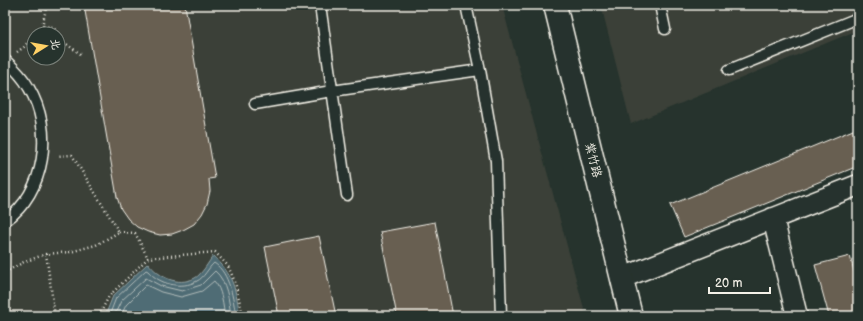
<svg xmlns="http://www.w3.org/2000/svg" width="863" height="321" viewBox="0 0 863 321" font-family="'Balsamiq Sans','LXGW WenKai TC',sans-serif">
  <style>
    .built { fill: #3a4038; fill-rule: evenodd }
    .water { fill: #4f6c75; stroke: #91a1a3 }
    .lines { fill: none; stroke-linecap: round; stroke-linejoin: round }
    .shore { stroke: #b2bcba; stroke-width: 1 }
    .building { fill: #685e51; stroke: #f4f1e8 }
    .lane-casing { stroke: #f4f1e8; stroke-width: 13 }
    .street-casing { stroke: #f4f1e8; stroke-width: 23 }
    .secondary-casing { stroke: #f4f1e8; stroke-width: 25 }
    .path { stroke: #f4f1e8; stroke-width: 2.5; stroke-dasharray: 1 3; stroke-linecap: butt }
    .lane { stroke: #26332d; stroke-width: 10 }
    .street { stroke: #26332d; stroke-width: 20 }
    .secondary { stroke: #26332d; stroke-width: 22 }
    .labels { text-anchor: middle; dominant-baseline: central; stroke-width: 4; stroke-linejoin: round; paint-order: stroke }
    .street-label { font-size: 12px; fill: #f4f1e8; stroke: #26332d }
  </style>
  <rect width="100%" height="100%" fill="#26332d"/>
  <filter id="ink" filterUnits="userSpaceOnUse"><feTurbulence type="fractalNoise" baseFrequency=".025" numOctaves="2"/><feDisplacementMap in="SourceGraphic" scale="8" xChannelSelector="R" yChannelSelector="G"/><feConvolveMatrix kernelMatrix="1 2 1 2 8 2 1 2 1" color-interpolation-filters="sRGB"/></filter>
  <g filter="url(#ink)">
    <!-- built -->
    <path class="built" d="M5,5H502L586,316H5ZM34,34H58V58H34Z
      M601,5H858V30L631,124Z"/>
    <!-- water -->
    <path class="water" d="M213,256C233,273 236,291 240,316H105L113,296L148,263C159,277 177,287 195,278C202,274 208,263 213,256Z"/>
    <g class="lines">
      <!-- shore -->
      <path class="shore" d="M109,316L116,298L146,270L148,271C159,284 181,290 197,281C204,278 208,268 214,263C230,273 233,299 236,316
        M114,316L121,301L146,278L161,286L182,291L201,285L215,271C227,281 229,301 231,316
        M121,316L126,305L146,285L161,292L181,297L202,291L214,281C222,289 223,305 225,316"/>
    </g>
    <!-- building -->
    <path class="building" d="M84,5H185L215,178L209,179L210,191L207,204L202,214L194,224L183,230L172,234L160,235L148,232L137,227L128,219L121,209L117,197Z
      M858,128V166L684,237L670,205Z
      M435,222L453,316H397L380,232Z
      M319,236L336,316H279L265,247Z
      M850,256L858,286V316H829L815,265Z"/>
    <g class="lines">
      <defs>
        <path id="lane" d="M320,5L347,195
          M466,5L480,70L496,161L501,316
          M660,5L665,29
          M5,60C14,68 23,77 29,88C54,130 46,192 5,221
          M729,70L858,18
          M255,104L332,91L480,70"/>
        <path id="street" d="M773,218L797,316
          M622,278L858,185"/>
        <path id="secondary" d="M555,5L631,316"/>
      </defs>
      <!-- lane casing -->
      <use href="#lane" class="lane-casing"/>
      <!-- street casing -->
      <use href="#street" class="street-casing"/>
      <!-- secondary casing -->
      <use href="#secondary" class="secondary-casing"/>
      <!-- path -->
      <path class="path" d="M42,26L47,5
        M35,34L42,26L53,27L65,43L82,55
        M17,52L24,47L34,35
        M119,232L135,233L148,258
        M46,254L55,316
        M5,272L24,262L46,254L70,252L96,245L119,232L72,155L57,156
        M99,316L109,296L148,258L215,252L228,266L235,282L243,316"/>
      <!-- lane -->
      <use href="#lane" class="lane"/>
      <!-- street -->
      <use href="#street" class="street"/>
      <!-- secondary -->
      <use href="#secondary" class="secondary"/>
    </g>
  </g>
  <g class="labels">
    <!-- street labels -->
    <g class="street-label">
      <text transform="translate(593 160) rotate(76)">紫竹路</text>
    </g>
  </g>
  <!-- margin -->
  <rect width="863" height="321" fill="none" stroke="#26332d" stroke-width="20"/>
  <rect x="10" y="10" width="843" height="301" fill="none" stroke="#f4f1e8" stroke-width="1.5" filter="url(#ink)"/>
  <!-- north arrow -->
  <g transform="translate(46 46) rotate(79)"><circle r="19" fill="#26332d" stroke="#787f78"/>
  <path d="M0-3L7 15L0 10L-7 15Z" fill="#ffd166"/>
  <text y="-6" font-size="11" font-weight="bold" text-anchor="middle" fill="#f4f1e8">北</text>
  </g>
  <!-- scale -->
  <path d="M709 287v6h61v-6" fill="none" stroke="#f4f1e8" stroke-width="2"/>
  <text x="715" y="287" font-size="12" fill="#f4f1e8" stroke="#26332d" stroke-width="3" paint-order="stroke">20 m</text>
</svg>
